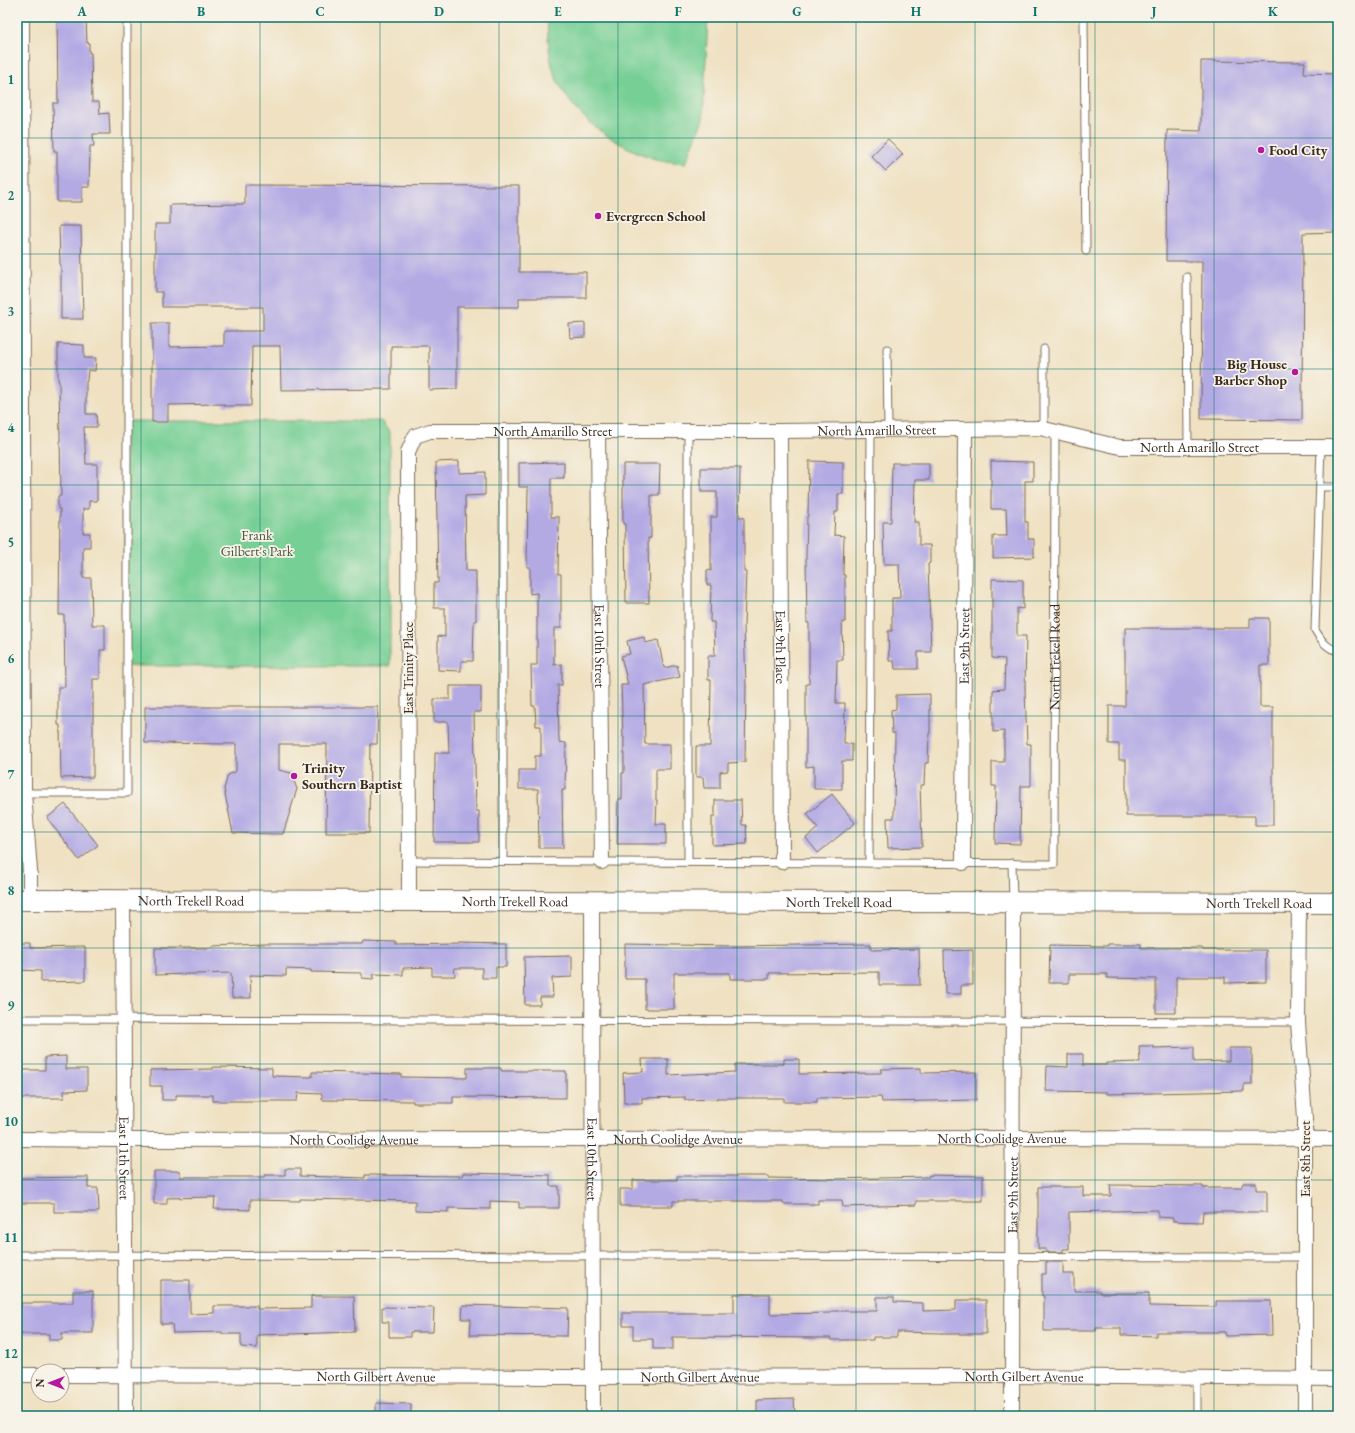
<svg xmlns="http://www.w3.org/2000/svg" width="1355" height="1433" viewBox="0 0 1355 1433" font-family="'EB Garamond',serif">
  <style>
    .green { fill: #76cf94; stroke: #587c59 }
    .building { fill: #b3aae4 }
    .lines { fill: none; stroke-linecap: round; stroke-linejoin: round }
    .service-casing { stroke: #7a6a57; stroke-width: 9 }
    .minor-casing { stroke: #7a6a57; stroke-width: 16 }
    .secondary-casing { stroke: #7a6a57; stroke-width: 22 }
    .service { stroke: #fff; stroke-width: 7 }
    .minor { stroke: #fff; stroke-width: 14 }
    .secondary { stroke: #fff; stroke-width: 20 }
    .grid { fill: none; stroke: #0f766e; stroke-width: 1; stroke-opacity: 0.55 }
    .poi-dot { fill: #b5179e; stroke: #f7f3e8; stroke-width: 1.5 }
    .labels { text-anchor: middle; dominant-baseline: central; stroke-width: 3.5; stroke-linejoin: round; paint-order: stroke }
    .poi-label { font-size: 14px; font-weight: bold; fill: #3b2a1e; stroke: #f7f3e8; text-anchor: start }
    .street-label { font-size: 14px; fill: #3b2a1e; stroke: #f7f3e8 }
    .park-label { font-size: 14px; fill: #4a533c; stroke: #f7f3e8 }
    .neatline { fill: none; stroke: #0f766e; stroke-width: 1.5 }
    .grid-label { font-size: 13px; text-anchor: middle; font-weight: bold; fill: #0f766e }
  </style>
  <rect width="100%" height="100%" fill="#f7f3e8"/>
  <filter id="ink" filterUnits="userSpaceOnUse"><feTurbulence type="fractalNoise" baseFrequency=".025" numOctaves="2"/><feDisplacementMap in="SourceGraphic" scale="8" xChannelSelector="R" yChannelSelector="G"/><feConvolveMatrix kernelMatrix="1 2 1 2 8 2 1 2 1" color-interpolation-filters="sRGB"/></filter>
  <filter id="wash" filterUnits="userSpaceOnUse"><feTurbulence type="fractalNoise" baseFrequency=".012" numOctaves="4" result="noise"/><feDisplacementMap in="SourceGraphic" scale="16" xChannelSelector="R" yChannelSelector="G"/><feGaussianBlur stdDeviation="0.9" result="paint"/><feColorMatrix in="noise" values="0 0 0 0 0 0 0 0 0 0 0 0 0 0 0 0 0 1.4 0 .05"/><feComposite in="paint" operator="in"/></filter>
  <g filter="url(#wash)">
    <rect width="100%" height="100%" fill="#efe1c1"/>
    <!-- green -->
    <path class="green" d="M547,17H708L703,119L686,163C678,162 668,162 659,160C618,148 575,119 557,80C548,62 548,36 547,17Z
      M124,421H381L390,433V666H126Z"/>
    <g id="blocks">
      <!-- building -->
      <path class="building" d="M57,17H86L87,43H89V53H91L92,102H99L100,114L109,113L110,134H93L94,146H90L89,187H82V202H57V151H54L53,103H58Z
        M1201,61L1305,62L1304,73L1338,74V232L1303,233L1302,420L1201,419L1202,261H1166L1167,130L1201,131Z
        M888,139L903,154L886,171L871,156Z
        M245,185L519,186V272H586V298H519V307H457V389L429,390V346H391V389L281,390L280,346H252L251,406H224V404L168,405V422H152V323H169V347L224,346V331H263V307H162V292H155V224H170V205L245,204Z
        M59,226H81L83,319H61V265H60Z
        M585,323V337L570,338L569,324Z
        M58,344L84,345V358H96L95,371L88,370L87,381H86V414H96L97,427H84L86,464H97V501H89V509H83V533H90V547H83V578H91L92,625H105V650H100V679H93V777L61,778L60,725H58V687H65L64,615H59L60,509H58V496H61L59,381H58Z
        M459,461V473L485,472V495L465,496L466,571H476V621H474L473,661H461V671L438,670V636L445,637V608H434V583H438L436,462Z
        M809,461L843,462V494H838V512H835L834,535L844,536L843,575H845V622H842L843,660H837L836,703H845L844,744H852V761H842V789H814V766L806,767V684H809V623H807L806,557L807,516H808Z
        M991,461L1033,462V481H1025V522H1028V539H1034V557L993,558V536H1007L1006,509H991Z
        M564,462V478H551V517H559L558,574H561V628H554V665L562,664V685H558L559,742L566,743L565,790H562L563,848H539L538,789H519V770H535V756H541V726H536L535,706H532L531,665H537V593L530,594V567H527L528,487H519V463Z
        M892,463H929V480H915L914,522H919V545H930V563L928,564L931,652H918V669H895L894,661H889L888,631H892V598H900L899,564H884L883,522H891Z
        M623,464H660L659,495H651V538H648L649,603H626L625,524H623Z
        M701,468H740L739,517H744V572H746L744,625L746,686L745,762L728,763V771L720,772V788H704L703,777H696V746H710L711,680H708V656H715L714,622H710L711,585H707V570L711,571V517H717V492H701Z
        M992,579L1023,580V609L1017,608V636H1026L1025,689L1027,744H1031V786H1021L1020,844L995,843L996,786H992V762H1004V731L993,732V690L1004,689L1005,659L992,658Z
        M1250,618H1269V665H1260V707H1273V825H1255V816H1126V760H1119V744H1109V706H1125V628H1250Z
        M644,637L645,643L658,640L664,668L677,665L680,677L644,685L645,744H670V769H656V800H657L656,824H666V844H617L618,799H622V773H624V737H623L621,685H628L621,656L630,654L627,641Z
        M450,686H481V712H474L476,811H479V842H434L435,753H449L448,722H434V699H450Z
        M930,694V733H929L928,763H925L924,785H920L922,847L888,848L887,818H894L895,733H892L891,710L896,709V695Z
        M145,707H378L377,744H370L369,833H326L327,744H279V770L291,773L297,789L283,834L233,833L224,789L228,775L236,771V744L145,743Z
        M832,794L855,823L818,853L806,838L818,828L807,814Z
        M715,800H741L742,825H746L747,844L712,845V816H715Z
        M65,804L98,845L79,860L47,818Z
        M363,941L396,942V945L459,944V943L506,944V967H496V978H482V968H454L455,976H432V967L403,968V975L374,974L373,979L362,978V973L311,972V970L286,969V976L250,975L251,998H232L231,973L155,975V948H212V946L263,944H362Z
        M17,943H30V948L85,947V981L41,982V971L17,970Z
        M625,944L730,946L871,944V950L919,949L920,985H879V972L769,973V979H730V973H674V1009H645V979H625Z
        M1107,944H1141V948H1202L1203,950H1266V982L1225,983V977H1176V1013H1156V979L1107,978V974H1069V983H1049L1050,945L1107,946Z
        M973,950V985H961V994H945L944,951Z
        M572,956V977L552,978L553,997H540V1005H525L524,957Z
        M1139,1046H1153V1048L1194,1047V1062L1229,1061V1048H1252V1084H1244V1091L1107,1094V1092L1046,1091L1047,1066L1068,1067V1054H1083V1065H1106V1063L1140,1062Z
        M66,1056V1069H87V1090L64,1091V1098H17V1070H45V1057Z
        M642,1059H668V1075L735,1072V1064H784V1059H799V1074L881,1073V1069L921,1068V1073L976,1072V1100L882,1102L881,1097L817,1098V1102H784V1098H717V1099L685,1100V1097L642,1098V1103H624L623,1073L643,1072Z
        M213,1067L272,1068V1076L312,1077V1072L401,1074V1077L467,1078V1068H501V1071H566V1098L453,1097V1103H413V1101L322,1100V1094L298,1093L297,1101H213V1095H176V1100H162V1086H150V1070L213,1069Z
        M285,1169H300V1176L365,1178V1175L462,1176L463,1173L550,1175V1186H559V1208H519V1202L490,1201V1209L448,1208V1212L415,1211V1201L300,1199V1201L250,1200V1210L214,1209L215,1197L167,1198V1204H154V1171H180V1177H265V1175H285Z
        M929,1175L983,1176V1201H916V1205L843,1207L842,1200H818V1204H783V1201H673V1206H620V1189H633V1180H677V1176H769V1178L830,1179L929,1177Z
        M88,1177V1188H98L99,1212H54V1203H17V1178Z
        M1243,1183H1256V1190H1267V1212H1203L1202,1222L1173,1221V1218L1158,1217V1210L1069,1212V1249H1063V1252H1046V1249H1038V1187H1083V1196H1111L1110,1185L1203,1186V1188H1241Z
        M1046,1262H1063V1274H1074V1291H1100V1293H1149V1306L1216,1307V1301H1271L1272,1335L1225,1336V1332H1156V1336L1121,1335V1328H1096V1331H1044V1296H1042V1274H1046Z
        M161,1280H190V1314L214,1313V1306H257V1309L311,1308V1296H354L355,1332L257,1335V1348L241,1347V1334H222V1332L173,1333L172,1324H161Z
        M73,1291H93V1333H62V1340H49V1334H17V1308H21V1303H73Z
        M734,1294H770V1314L831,1313V1311H877V1297H894V1302L923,1303V1311L956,1310V1300H986V1334H942V1333L897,1332V1337H873V1340H831V1338L673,1337V1349H653V1339H633V1326H623V1313H734Z
        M463,1305L568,1308L567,1336L470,1335L471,1319H462Z
        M382,1307L434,1308L433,1332H410V1337H389V1322H382Z
        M794,1399L795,1416H757V1400Z
        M376,1403L411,1404V1416H376Z"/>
    </g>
  </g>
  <g filter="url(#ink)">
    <use href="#blocks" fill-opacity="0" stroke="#7a6a57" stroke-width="1"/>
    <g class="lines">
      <defs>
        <g id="service">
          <path d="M1084,17L1086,251"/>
          <path d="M1187,277L1188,447"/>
          <path d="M887,349L888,430"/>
          <path d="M1044,429V349"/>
          <path d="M503,430V861"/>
          <path d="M1321,447L1315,630C1320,638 1327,650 1338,650"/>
          <path d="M1320,487H1338"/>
          <path d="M23,793H127V17"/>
          <path id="s1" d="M408,861L1054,864L1055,432"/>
          <path d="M688,862V431"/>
          <path d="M869,863L871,430"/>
          <path d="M1012,863L1013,901"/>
          <path d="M17,1019L1298,1022"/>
          <path d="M17,1255L1305,1257"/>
          <path d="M1197,1378V1416"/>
        </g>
        <g id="minor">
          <path d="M22,17L24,793L30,871V900"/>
          <path id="s2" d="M598,431L602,862"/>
          <path id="s3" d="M780,431L782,862"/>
          <path id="s4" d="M963,863L965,429"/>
          <path id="s5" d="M123,900L126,1416"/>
          <path id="s6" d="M409,901L408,452L415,436L430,431H780L1040,428L1120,447H1338"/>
          <path id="s7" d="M592,901L593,1416"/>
          <path d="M1299,903L1298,1022L1305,1118V1416"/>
          <path id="s8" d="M17,1139L124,1140L1013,1138L1338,1139"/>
          <path d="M17,1375H38"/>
          <path id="s9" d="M62,1375L566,1377L1012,1376L1338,1379"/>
          <path id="s10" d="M1012,1416L1013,902"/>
        </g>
        <g id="secondary">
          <path id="s11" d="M17,900L1338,903"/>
        </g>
      </defs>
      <!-- service casing -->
      <use href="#service" class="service-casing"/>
      <!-- minor casing -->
      <use href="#minor" class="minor-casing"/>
      <!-- secondary casing -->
      <use href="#secondary" class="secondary-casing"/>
      <!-- service -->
      <use href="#service" class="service"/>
      <!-- minor -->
      <use href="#minor" class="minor"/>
      <!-- secondary -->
      <use href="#secondary" class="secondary"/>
    </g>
  </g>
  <!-- grid -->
  <path class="grid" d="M141,17V1416M260,17V1416M380,17V1416M499,17V1416M618,17V1416M737,17V1416M856,17V1416M975,17V1416M1095,17V1416M1214,17V1416M17,138H1338M17,254H1338M17,369H1338M17,485H1338M17,601H1338M17,716H1338M17,832H1338M17,948H1338M17,1064H1338M17,1180H1338M17,1295H1338"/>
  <!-- markers -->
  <g class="poi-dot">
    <circle cx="1261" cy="150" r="4"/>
    <circle cx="598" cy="216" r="4"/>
    <circle cx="1295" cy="372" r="4"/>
    <circle cx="294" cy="776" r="4"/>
  </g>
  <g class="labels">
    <!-- poi labels -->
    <g class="poi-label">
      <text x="1269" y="150">Food City</text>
      <text x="606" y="216">Evergreen School</text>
      <text x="1287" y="364" text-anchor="end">Big House<tspan x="1287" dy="16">Barber Shop</tspan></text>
      <text x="302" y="768">Trinity<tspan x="302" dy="16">Southern Baptist</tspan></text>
    </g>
    <!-- street labels -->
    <g class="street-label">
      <text stroke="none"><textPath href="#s6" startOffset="929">North Amarillo Street</textPath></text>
      <text stroke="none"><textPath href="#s6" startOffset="605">North Amarillo Street</textPath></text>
      <text stroke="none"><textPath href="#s6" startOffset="1254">North Amarillo Street</textPath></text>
      <text stroke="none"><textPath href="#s2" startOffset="215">East 10th Street</textPath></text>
      <text stroke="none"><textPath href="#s4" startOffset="217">East 9th Street</textPath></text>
      <text stroke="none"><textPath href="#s3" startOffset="216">East 9th Place</textPath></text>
      <text stroke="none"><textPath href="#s1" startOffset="853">North Trekell Road</textPath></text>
      <text transform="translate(408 668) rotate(-90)">East Trinity Place</text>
      <text stroke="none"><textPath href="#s11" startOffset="174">North Trekell Road</textPath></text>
      <text stroke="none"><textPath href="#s11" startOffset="498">North Trekell Road</textPath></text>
      <text stroke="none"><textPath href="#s11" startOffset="822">North Trekell Road</textPath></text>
      <text stroke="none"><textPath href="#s11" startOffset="1242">North Trekell Road</textPath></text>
      <text stroke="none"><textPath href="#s8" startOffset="985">North Coolidge Avenue</textPath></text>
      <text stroke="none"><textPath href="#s8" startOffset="661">North Coolidge Avenue</textPath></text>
      <text stroke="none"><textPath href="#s8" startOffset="337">North Coolidge Avenue</textPath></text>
      <text stroke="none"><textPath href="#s5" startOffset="258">East 11th Street</textPath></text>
      <text stroke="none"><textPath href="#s7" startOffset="258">East 10th Street</textPath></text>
      <text transform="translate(1305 1159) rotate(-90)">East 8th Street</text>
      <text stroke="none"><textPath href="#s10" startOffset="221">East 9th Street</textPath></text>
      <text stroke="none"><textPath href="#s9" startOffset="314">North Gilbert Avenue</textPath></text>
      <text stroke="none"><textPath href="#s9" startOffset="962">North Gilbert Avenue</textPath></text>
      <text stroke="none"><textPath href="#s9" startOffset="638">North Gilbert Avenue</textPath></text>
    </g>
    <!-- park labels -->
    <g class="park-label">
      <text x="257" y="535">Frank<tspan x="257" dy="16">Gilbert's Park</tspan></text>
    </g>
  </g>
  <!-- margin -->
  <rect width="1355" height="1433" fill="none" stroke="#f7f3e8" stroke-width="44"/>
  <!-- north arrow -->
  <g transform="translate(50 1383) rotate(270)"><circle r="19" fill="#f7f3e8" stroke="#aca397"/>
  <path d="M0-3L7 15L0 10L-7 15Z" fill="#b5179e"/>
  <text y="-6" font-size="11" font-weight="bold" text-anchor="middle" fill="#3b2a1e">N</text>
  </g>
  <rect x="22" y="22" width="1311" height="1389" class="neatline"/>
  <g class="grid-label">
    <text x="82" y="16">A</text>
    <text x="201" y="16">B</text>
    <text x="320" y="16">C</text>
    <text x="439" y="16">D</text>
    <text x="558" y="16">E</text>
    <text x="678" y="16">F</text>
    <text x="797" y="16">G</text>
    <text x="916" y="16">H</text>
    <text x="1035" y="16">I</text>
    <text x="1154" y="16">J</text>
    <text x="1273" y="16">K</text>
    <text x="11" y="84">1</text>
    <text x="11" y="200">2</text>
    <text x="11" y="316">3</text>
    <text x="11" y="432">4</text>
    <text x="11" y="547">5</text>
    <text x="11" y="663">6</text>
    <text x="11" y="779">7</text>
    <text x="11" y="895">8</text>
    <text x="11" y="1010">9</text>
    <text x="11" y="1126">10</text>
    <text x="11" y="1242">11</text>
    <text x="11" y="1358">12</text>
  </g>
</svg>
